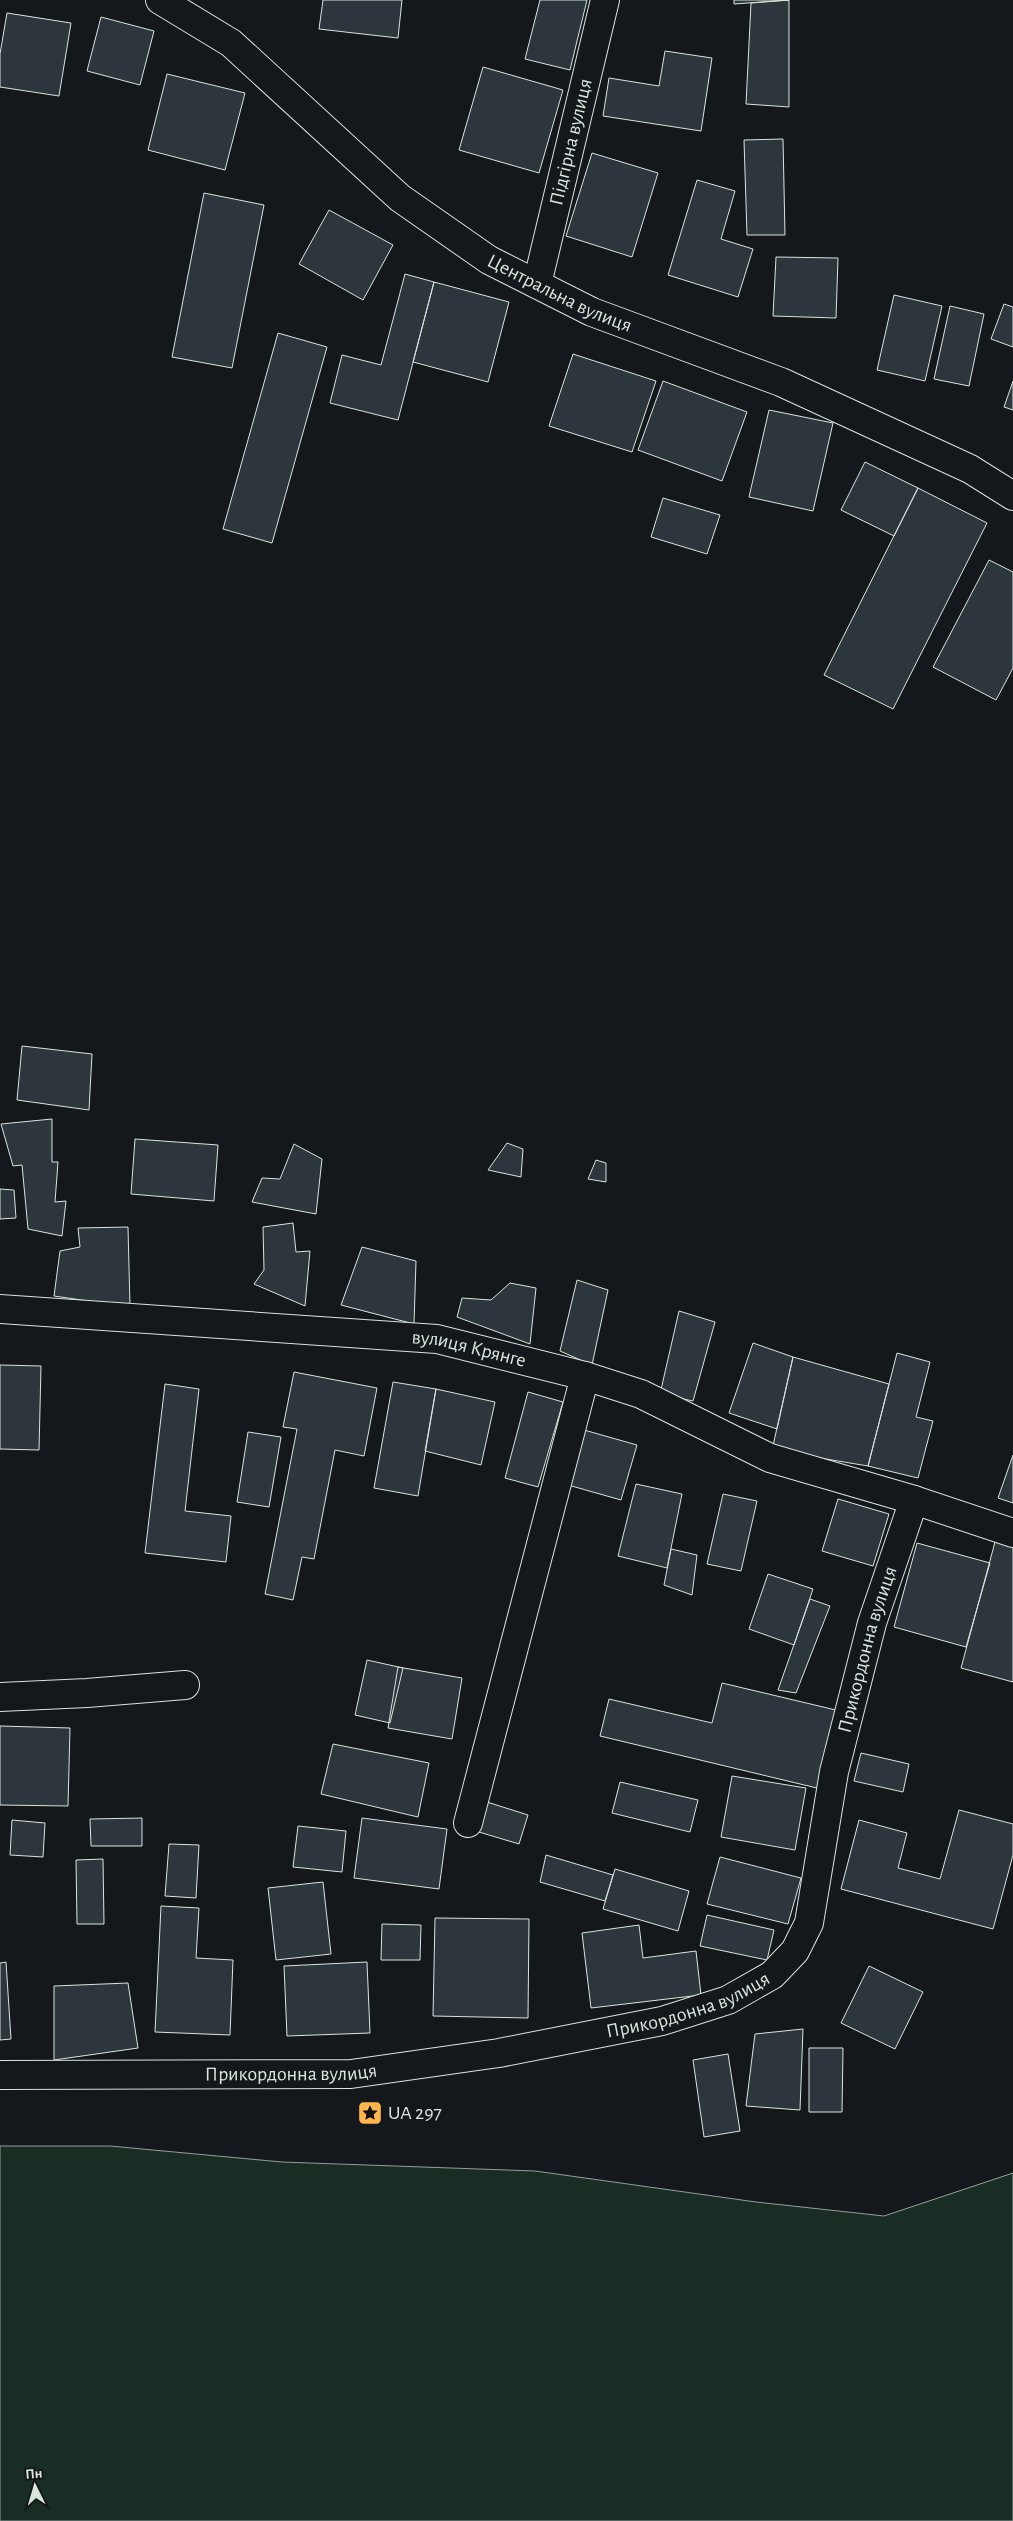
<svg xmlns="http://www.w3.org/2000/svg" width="1013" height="2521" viewBox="0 0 1013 2521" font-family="'Alegreya Sans',sans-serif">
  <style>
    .green { fill: #1a2d24; stroke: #939e99 }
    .building { fill: #2c363c; stroke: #d8e6dc }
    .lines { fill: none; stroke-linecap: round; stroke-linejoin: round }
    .minor-casing { stroke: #d8e6dc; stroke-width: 30 }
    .major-casing { stroke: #d8e6dc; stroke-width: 30 }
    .minor { stroke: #14181c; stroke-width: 28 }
    .major { stroke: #14181c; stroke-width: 28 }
    .labels { text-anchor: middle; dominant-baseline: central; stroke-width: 4; stroke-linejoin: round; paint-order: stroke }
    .street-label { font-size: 20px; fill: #d8e6dc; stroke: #14181c }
    .poi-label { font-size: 20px; fill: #d8e6dc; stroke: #14181c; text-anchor: start }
  </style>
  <rect width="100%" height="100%" fill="#14181c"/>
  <!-- green -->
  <path class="green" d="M0,2146H110L282,2162L535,2171L756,2202L884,2216L1013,2173V2521H0Z"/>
  <!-- building -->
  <path class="building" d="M323,0H402L398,38L319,29Z
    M540,0H587L570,70L525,59Z
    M734,0H789L734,4Z
    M789,0V107L746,104L751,3Z
    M7,13L71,23L59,96L0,87V54Z
    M101,17L154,31L140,85L87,71Z
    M665,51L712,58L701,131L603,116L609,78L659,86Z
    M483,67L563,90L539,173L459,150Z
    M167,74L245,93L225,170L148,150Z
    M783,139L785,235H747L744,140Z
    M592,153L658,173L632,257L566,236Z
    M697,180L735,191L721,239L753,249L738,297L668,275Z
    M204,193L264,205L232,368L172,357Z
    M329,210L393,245L363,300L299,264Z
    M776,257L838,258L836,318L773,316Z
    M405,274L434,282L398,420L330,403L342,355L381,365Z
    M434,282L509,302L488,382L413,362Z
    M894,295L942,306L925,381L877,370Z
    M1004,304L1013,307V347L991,339Z
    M950,306L984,314L969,386L934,379Z
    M278,333L327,347L272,543L223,529Z
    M573,354L656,381L632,452L549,426Z
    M663,381L747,412L722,481L638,450Z
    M1013,381V410L1004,407Z
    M769,410L833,423L813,511L749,497Z
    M865,462L918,488L894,536L841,510Z
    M918,488L987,523L893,709L824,675Z
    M663,498L720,515L707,554L651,537Z
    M989,560L1013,572V668L996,700L933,667Z
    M22,1046L92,1054L89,1110L17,1100Z
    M52,1119V1162H58L55,1202L66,1201L62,1236L28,1229L22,1165L13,1166L1,1124Z
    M135,1139L218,1145L214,1201L131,1194Z
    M507,1143L523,1149L521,1177L488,1170Z
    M294,1144L322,1159L316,1214L252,1202L262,1178L280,1179Z
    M596,1160L606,1163V1182L588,1179Z
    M0,1189L14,1190L16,1218L0,1219Z
    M293,1223L296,1252L310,1251L305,1306L254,1284L264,1270L263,1227Z
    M128,1227L130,1307L54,1296L60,1251L80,1247L78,1228Z
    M362,1247L416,1261L414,1324L341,1305Z
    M577,1280L608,1290L592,1365L560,1351Z
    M510,1283L536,1288L530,1344L457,1317L462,1298L491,1300Z
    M679,1311L715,1322L693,1401L660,1394Z
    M753,1343L793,1357L777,1429L729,1413Z
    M897,1353L930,1362L916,1417L933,1421L918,1478L868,1466Z
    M793,1357L889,1384L868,1466L772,1450Z
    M0,1365L41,1366L39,1450L0,1449Z
    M294,1372L377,1388L364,1456L335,1450L314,1559L302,1557L293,1600L265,1594L297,1429L283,1427Z
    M393,1382L436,1389L418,1496L374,1488Z
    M165,1384L199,1389L185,1511L231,1516L226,1562L145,1553Z
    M436,1389L495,1402L481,1465L425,1451Z
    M528,1392L563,1402L538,1487L505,1478Z
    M577,1428L637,1445L621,1500L561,1483Z
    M248,1432L281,1437L269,1507L237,1502Z
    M1013,1455V1503L998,1498Z
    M636,1484L682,1494L667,1568L618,1556Z
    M723,1494L757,1501L741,1571L707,1564Z
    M838,1499L889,1514L873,1566L822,1551Z
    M995,1542L1013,1547V1682L961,1668Z
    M917,1543L990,1563L966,1647L894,1627Z
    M671,1549L697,1555L692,1595L664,1585Z
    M768,1574L813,1589L794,1645L749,1629Z
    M810,1599L830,1606L796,1693L778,1690Z
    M367,1660L403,1668L390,1723L355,1715Z
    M398,1667L462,1678L452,1739L388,1728Z
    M722,1683L840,1711L821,1789L600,1736L609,1699L712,1723Z
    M0,1726L70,1728L68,1806L0,1805Z
    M333,1744L429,1763L418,1817L321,1794Z
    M861,1753L909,1764L903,1792L854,1781Z
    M732,1776L806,1788L795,1850L721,1837Z
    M620,1782L698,1800L690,1832L612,1813Z
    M487,1802L528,1815L519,1844L479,1832Z
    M959,1810L1013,1824V1855L993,1929L841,1889L859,1820L907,1833L898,1868L940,1879Z
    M142,1818V1846H91L90,1819Z
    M362,1818L447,1829L439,1889L354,1878Z
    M12,1820L45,1823L43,1857L10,1855Z
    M298,1826L346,1831L342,1872L293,1867Z
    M169,1844L199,1845L196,1898L165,1896Z
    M546,1855L613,1875L605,1901L540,1882Z
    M720,1857L801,1878L788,1924L707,1904Z
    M103,1859L104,1924H77L76,1860Z
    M615,1869L689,1891L678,1931L603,1909Z
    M323,1882L331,1954L276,1960L268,1888Z
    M161,1906L199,1908L196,1958L233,1960L230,2035L155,2032Z
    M707,1915L774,1930L767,1960L700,1946Z
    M435,1918L529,1919L528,2018L433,2016Z
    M382,1924L421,1925L420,1960H381Z
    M639,1925L643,1958L696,1951L701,1995L591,2008L582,1933Z
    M6,1962L11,2039L0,2040V1963Z
    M367,1962L370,2033L287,2036L284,1966Z
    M869,1966L923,1992L895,2049L841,2023Z
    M128,1983L138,2048L54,2060V1986Z
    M803,2029L800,2110L746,2106L755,2034Z
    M809,2048H843L842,2112H809Z
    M728,2054L740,2131L704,2137L693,2060Z"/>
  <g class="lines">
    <defs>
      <g id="minor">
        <path id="s1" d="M537,284L605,0"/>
        <path id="s2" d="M0,1309L437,1339L585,1376L641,1394L770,1458L914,1500"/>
        <path d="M0,1697L87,1693L185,1685"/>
        <path d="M468,1823L585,1376"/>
        <path id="s3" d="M0,2075L351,2074L499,2053L662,2021L728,2000L772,1975L795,1951L809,1923L834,1772L872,1623L914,1500L1013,1533"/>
      </g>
      <g id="major">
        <path id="s4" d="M160,0L231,43L400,198L489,260L592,312L781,382L970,469L1013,496"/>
      </g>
    </defs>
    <!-- minor casing -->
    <use href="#minor" class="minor-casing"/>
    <!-- major casing -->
    <use href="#major" class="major-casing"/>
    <!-- minor -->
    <use href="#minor" class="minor"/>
    <!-- major -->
    <use href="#major" class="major"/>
  </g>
  <!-- icons -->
  <defs>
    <symbol id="sight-square" viewBox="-11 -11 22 22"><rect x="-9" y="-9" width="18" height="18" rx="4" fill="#ffb74d" stroke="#14181c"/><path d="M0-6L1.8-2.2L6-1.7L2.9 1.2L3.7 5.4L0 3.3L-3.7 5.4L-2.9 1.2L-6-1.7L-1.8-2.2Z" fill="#111"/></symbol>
  </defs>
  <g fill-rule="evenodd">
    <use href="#sight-square" x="356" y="2099" width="28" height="28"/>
  </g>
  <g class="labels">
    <!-- street labels -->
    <g class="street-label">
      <text stroke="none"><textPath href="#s1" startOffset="146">Підгірна вулиця</textPath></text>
      <text stroke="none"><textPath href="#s4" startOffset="499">Центральна вулиця</textPath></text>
      <text stroke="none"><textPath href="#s2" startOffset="471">вулиця Крянге</textPath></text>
      <text stroke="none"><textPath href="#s3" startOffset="1131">Прикордонна вулиця</textPath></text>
      <text stroke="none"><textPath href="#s3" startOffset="696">Прикордонна вулиця</textPath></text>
      <text stroke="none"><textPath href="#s3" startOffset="291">Прикордонна вулиця</textPath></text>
    </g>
    <!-- poi labels -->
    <g class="poi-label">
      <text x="388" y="2113">UA 297</text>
    </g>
  </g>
  <!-- north arrow -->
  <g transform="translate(35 2486) rotate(355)" stroke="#14181c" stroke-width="4" paint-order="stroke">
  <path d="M0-4L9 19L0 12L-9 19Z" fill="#d8e6dc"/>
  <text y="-8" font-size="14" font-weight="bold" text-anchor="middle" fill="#d8e6dc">Пн</text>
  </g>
</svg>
